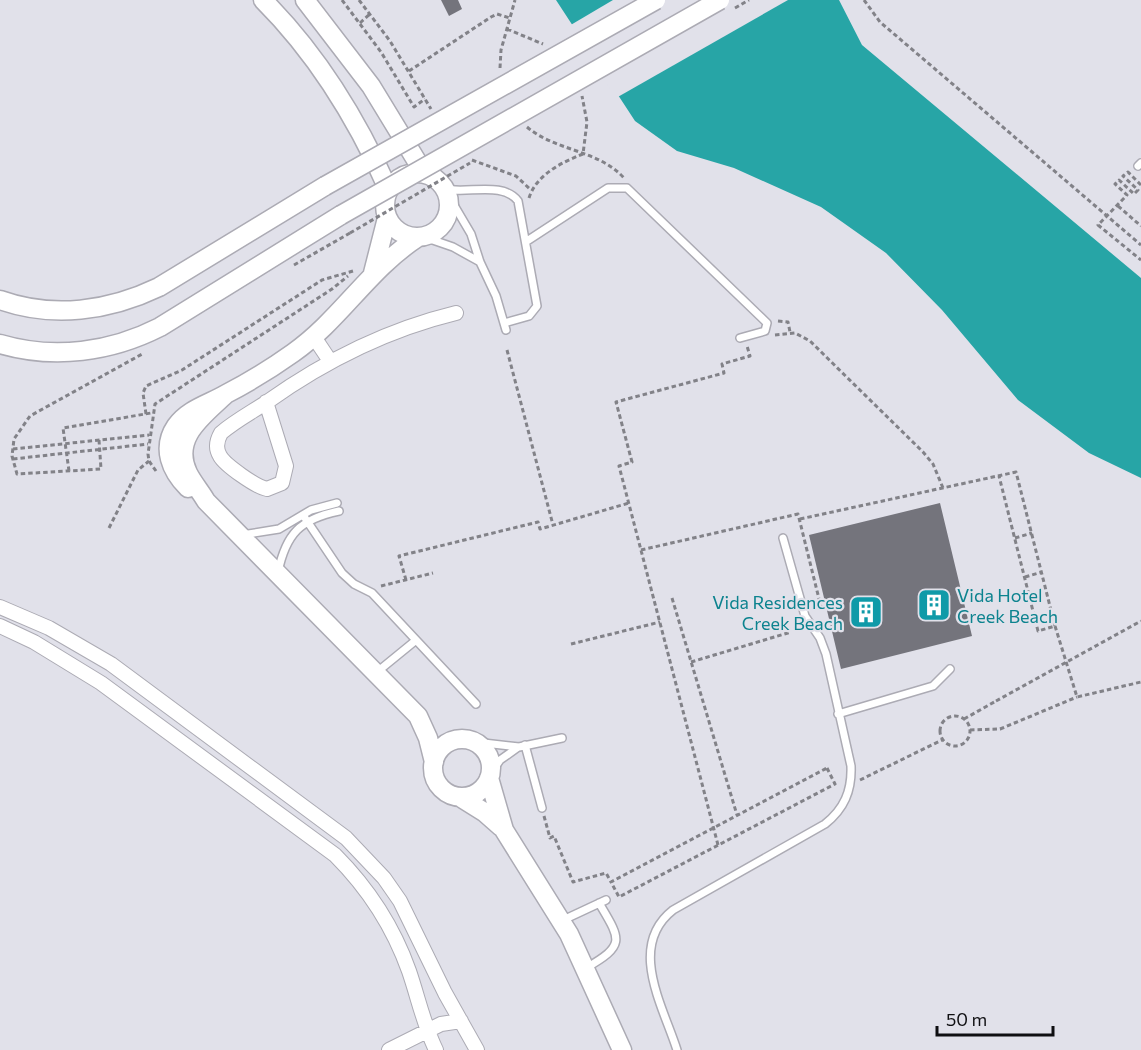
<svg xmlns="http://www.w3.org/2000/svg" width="1141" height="1050" viewBox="0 0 1141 1050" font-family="Commissioner,sans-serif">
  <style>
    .water { fill: #27a5a6 }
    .pier { fill: #e1e1ea }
    .building { fill: #74747c }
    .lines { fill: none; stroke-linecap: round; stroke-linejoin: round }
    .lane-casing { stroke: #acabb4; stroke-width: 10 }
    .street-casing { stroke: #acabb4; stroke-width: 16 }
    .secondary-casing { stroke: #acabb4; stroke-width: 21 }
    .path { stroke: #828288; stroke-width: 3; stroke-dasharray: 4.5 3; stroke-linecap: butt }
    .lane { stroke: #fff; stroke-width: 7 }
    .street { stroke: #fff; stroke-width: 14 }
    .secondary { stroke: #fff; stroke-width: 18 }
    .secondary-bridge-casing { stroke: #acabb4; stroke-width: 21; stroke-linecap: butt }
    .path-bridge { stroke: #828288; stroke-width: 3; stroke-dasharray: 4.5 3; stroke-linecap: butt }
    .secondary-bridge { stroke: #fff; stroke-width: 18 }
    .labels { text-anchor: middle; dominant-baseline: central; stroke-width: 4.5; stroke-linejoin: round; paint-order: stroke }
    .culture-label { font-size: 18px; fill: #0d838f; stroke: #e1e1ea; text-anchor: start }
  </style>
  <rect width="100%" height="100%" fill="#e1e1ea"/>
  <!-- water -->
  <path class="water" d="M556,0H839L862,45L1141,278V478L1089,453L1018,400L942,310L886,253L821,207L734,168L677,151L635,121Z"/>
  <!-- pier -->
  <path class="pier" d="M613,0H788L616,98L569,26Z"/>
  <!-- building -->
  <path class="building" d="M441,0H458L462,9L449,16Z
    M940,503L972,636L841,669L809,535Z"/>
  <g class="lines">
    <defs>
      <path id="lane" d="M1138,166L1141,163
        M445,189C468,194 503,181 518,201L537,306L529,316L504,323
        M448,195L471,234L480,262L496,296L506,330
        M424,237L453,247L480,262
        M527,241L608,188H627L767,323L765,331L740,338
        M303,515L342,573L354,584L372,593L476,704
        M242,535L279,529L311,510L337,503
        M278,572C286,534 300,519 339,511
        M377,672L415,641
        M838,714L933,686L950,669
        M475,742L519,747L562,738
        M525,745L542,808
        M491,773L500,760L517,748
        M561,921L606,900
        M586,968C626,945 621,940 599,903
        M677,1050C663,1006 627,946 673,910L825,824C844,809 852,791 851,766L826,654L820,638L805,616L783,538"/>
      <path id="street" d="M314,337L330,361
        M266,402L286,466L282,483L267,489C256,487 225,465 220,456C215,448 217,440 221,433C235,421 252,412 267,402C326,360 386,330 456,313
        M0,607L49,628L111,664L346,838L384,878L400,901L445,993L477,1050
        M0,626L34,642L101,683L335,855C368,888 393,926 409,971C418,997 424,1026 436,1050
        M389,1050L441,1024L461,1021"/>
      <path id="secondary" d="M263,0C318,55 357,119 388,189
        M305,0L371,86L424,173
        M385 205a32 32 0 1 1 64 0a32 32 0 1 1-64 0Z
        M373,273L387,218
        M0,300C53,319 109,311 159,287L325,186
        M0,344C54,360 111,352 160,327L341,215
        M225,395C203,416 171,438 188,473C193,483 201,492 206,501L418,716L428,738L434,762
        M188,488C171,471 161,448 176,426C188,409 209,404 226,394C249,382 272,368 293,353C340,320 369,269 417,238
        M433 768a29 29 0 1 1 58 0a29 29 0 1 1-58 0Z
        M489,778L504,830L569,934L622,1050
        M460,797L484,812L501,827"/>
    </defs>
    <!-- lane casing -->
    <use href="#lane" class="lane-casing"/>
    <!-- street casing -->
    <use href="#street" class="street-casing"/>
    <!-- secondary casing -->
    <use href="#secondary" class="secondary-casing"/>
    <!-- path -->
    <path class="path" d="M342,0L381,52L414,107L425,99
      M359,0L390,41L431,109
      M864,0L880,22L1141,245
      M360,23L370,14
      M507,29L543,44
      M500,68L501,50L515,0
      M409,71L491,17L497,14L510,18
      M527,127C555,151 599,150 624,178
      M472,160L516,176L531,190
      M1141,185L1128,172L1123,176L1138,190L1134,194L1119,180L1115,184L1127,195L1098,225L1141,260
      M529,198C536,175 562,162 583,154L587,122L582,96
      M1118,206L1141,226
      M294,265L350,233
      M778,321L788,322L790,332
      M775,335L795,333L810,341L923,452L933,464L943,488
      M507,350L553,525
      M146,414L143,393L146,386L182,370L322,280L353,271
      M99,440L101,469L17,474L12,456L14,439L30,416L144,353
      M13,449L149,435
      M13,459L148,444
      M69,471L63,428L151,413
      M156,471L149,461L148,454L155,404L332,289L348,276
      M800,519L1016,472L1055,626L1038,631L999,476
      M109,528L138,470L149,461
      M1015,538L1032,533
      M641,550L798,514L822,611
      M1025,577L1042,572
      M406,580L399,556L538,522L540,529L629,503
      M381,586L433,573
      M672,598L737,815
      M1055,626L1077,697L1141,682
      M571,644L660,622
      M691,662L791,632
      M940 731a15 15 0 1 1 30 0a15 15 0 1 1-30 0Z
      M964,719L996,701
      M970,730L1000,729L1077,697
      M827,768L835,784L619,897L611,882Z
      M860,780L942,740
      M544,816L550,838L554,836L573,882L606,873L611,882
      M718,845L619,466L632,462L616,402L724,373L722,364L750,356L747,346"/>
    <!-- lane -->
    <use href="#lane" class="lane"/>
    <!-- street -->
    <use href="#street" class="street"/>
    <!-- secondary -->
    <use href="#secondary" class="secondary"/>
    <defs>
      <path id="secondary-bridge" d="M325,186L656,0
        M341,215L720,0"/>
    </defs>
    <!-- secondary-bridge casing -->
    <use href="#secondary-bridge" class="secondary-bridge-casing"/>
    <!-- path-bridge -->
    <path class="path-bridge" d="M735,8L749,0
      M350,233L470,163
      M996,701L1141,621"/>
    <!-- secondary-bridge -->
    <use href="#secondary-bridge" class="secondary-bridge"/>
  </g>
  <!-- icons -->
  <defs>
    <symbol id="building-square" viewBox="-11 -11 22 22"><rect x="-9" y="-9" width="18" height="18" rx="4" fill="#0f9aa8" stroke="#e1e1ea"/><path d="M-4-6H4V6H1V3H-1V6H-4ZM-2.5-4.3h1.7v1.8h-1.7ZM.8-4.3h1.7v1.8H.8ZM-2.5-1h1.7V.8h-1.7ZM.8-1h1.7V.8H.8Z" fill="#fff"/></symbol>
  </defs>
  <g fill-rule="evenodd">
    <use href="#building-square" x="915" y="586" width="38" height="38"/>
    <use href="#building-square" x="847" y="593" width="38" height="38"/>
  </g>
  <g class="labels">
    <!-- culture labels -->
    <g class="culture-label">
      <text x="957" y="595">Vida Hotel<tspan x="957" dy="21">Creek Beach</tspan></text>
      <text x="843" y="602" text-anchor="end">Vida Residences<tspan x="843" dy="21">Creek Beach</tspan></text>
    </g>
  </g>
  <!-- scale -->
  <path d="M937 1026v9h116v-9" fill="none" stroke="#0f0f12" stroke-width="3"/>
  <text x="946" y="1026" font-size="18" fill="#0f0f12" stroke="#e1e1ea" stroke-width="4.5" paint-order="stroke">50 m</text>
</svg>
